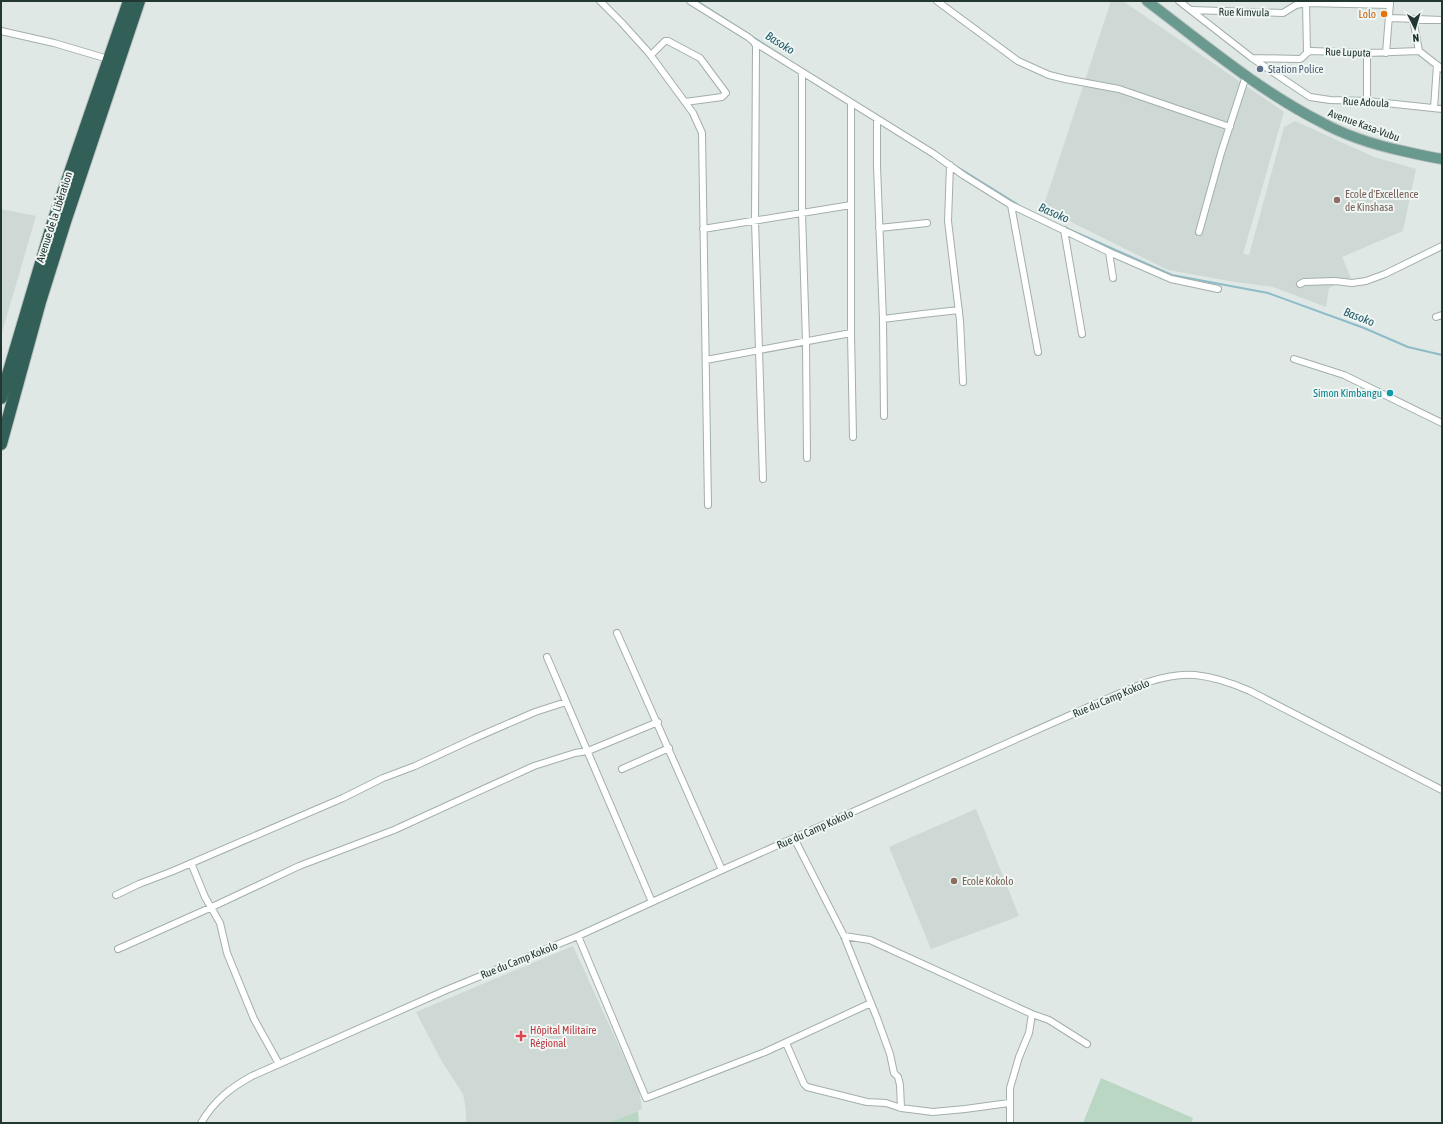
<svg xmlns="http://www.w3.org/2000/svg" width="1443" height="1124" viewBox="0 0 1443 1124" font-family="'Asap Condensed',sans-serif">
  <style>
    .built { fill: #ced8d4 }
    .green { fill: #bad7c4 }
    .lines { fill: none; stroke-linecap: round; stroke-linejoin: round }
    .stream { stroke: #8dbcc8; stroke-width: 2 }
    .street-casing { stroke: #a3afac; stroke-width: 8 }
    .primary-casing { stroke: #bdc3c2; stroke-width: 12 }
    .highway-casing { stroke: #bdc3c2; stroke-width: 14 }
    .street { stroke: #fff; stroke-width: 6 }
    .primary { stroke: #69998f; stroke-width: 10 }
    .highway { stroke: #325f58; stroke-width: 12 }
    .food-dot { fill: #e8710a; stroke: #eff6f3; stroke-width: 1.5 }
    .service-dot { fill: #5c6f8a; stroke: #eff6f3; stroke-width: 1.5 }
    .education-dot { fill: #8d6e63; stroke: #eff6f3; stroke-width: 1.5 }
    .culture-dot { fill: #0f9aa8; stroke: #eff6f3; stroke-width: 1.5 }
    .health-dot { fill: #e0444e; stroke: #eff6f3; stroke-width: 1.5 }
    .labels { text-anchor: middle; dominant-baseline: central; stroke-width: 4; stroke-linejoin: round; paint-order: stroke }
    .street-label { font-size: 11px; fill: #223632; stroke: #eff6f3 }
    .food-label { font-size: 11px; fill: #c56008; stroke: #eff6f3; text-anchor: end }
    .service-label { font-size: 11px; fill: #4e5e75; stroke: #eff6f3; text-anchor: start }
    .education-label { font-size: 11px; fill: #785e54; stroke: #eff6f3; text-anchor: start }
    .culture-label { font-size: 11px; fill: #0d838f; stroke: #eff6f3; text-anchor: end }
    .health-label { font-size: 11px; fill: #be3a42; stroke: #eff6f3; text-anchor: start }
    .water-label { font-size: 12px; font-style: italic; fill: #245c6b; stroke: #eff6f3 }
  </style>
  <rect width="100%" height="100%" fill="#dfe8e5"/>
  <!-- built -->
  <path class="built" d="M1111,1H1123L1284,112L1243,254L1249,255L1284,127L1295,121L1374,157L1416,169L1403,231L1342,257L1351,278L1329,288L1326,307L1273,287L1235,282L1168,270L1043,208Z
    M1,209L36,216L1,336Z
    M976,809L1019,916L931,949L889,847Z
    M573,946L639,1090L642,1109L608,1123H466V1110L463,1094L441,1060L416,1012Z"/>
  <!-- green -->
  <path class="green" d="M1101,1078L1193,1118L1191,1123H1083Z
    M638,1111L639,1123H608Z"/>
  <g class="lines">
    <!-- stream -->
    <path class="stream" d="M697,1L787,59
      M951,163L1020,206
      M1066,228L1172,275L1268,293L1364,328L1408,347L1442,355"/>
    <defs>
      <path id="street" d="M600,1L622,23L649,53L693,113L702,133L708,505
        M690,1L748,37L754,42L756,46L755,221L763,479
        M937,1L1018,61L1049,75L1065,79L1119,89L1230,127
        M1179,1L1252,58L1310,97L1330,100L1367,101L1442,109
        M1306,3L1307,52
        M1192,10L1283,13L1296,5L1306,3L1390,5
        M1390,18L1442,20
        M1413,19L1419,51
        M1,31L54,43L108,59
        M754,42L934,154L963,175L1011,205L1109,252L1171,279L1218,289
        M1386,53L1390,3
        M651,55L665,41H668L700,58L726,93L722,97L685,102
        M1252,58L1300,59C1305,57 1305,52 1311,51L1367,53L1419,51L1442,69
        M802,73V213L806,341L807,458
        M1367,101V53
        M1434,108L1437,65
        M877,119V166L883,319L884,416
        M950,165L948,221L960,321L963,382
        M1011,205L1038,352
        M879,228L927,223
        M703,229L851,205
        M1064,230L1082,334
        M1199,232L1221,153L1246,76
        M1109,252L1113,278
        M1300,284L1304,282L1335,281L1352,283L1366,281L1385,274L1442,246
        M1436,317L1442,315
        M883,319L923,314L959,310
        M851,333L853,437
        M1294,359L1344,375L1442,423
        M706,360L851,333V103
        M617,633L722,870
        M547,657L652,902
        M622,769L669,748
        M794,838L844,936L877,1018L890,1054L894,1073L898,1077L900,1085L901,1108
        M191,863L205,897L220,923L227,953L254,1019L279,1064
        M116,895L139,884L173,871L343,798L383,778L415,766L475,738L535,712L566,702
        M578,936L646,1098L765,1052L871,1003
        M844,936L870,940L1032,1014L1049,1020L1087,1044
        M118,949L212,907L299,866L394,830L534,766L575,753L588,751L658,722
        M786,1043L804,1084L807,1087L867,1102L886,1103L901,1108L933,1112L965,1109L1009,1103
        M201,1123C214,1101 230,1088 252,1076L444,991L578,936L722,870L1093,705C1123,692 1161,672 1195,675C1215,677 1232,683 1250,691L1442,790
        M1010,1123V1088L1019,1057L1029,1033L1032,1014"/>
      <path id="primary" d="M1147,1C1203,43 1258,90 1321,122C1346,136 1375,145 1403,151C1416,154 1429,157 1442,159"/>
      <path id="highway" d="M1,398L54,219L129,1
        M1,444L40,302L65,222L139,1"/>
    </defs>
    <!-- street casing -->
    <use href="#street" class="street-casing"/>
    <!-- primary casing -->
    <use href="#primary" class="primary-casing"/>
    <!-- highway casing -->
    <use href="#highway" class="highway-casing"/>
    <!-- street -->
    <use href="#street" class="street"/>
    <!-- primary -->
    <use href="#primary" class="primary"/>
    <!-- highway -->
    <use href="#highway" class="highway"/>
  </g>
  <!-- markers -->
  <circle class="food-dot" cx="1384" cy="14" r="4"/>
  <circle class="service-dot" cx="1260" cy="69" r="4"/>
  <g class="education-dot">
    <circle cx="1337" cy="200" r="4"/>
    <circle cx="954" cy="881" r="4"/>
  </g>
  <circle class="culture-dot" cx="1390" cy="393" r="4"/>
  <path class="health-dot" d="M519 1030h4v4h4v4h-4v4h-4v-4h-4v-4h4z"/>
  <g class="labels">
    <!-- street labels -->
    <g class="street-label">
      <text transform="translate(1244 12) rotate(1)">Rue Kimvula</text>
      <text transform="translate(1348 52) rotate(2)">Rue Luputa</text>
      <text transform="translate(1366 102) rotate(3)">Rue Adoula</text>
      <text transform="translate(1364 125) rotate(20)">Avenue Kasa-Vubu</text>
      <text transform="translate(54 217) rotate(-72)">Avenue de la Libération</text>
      <text transform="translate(1111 698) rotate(-23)">Rue du Camp Kokolo</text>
      <text transform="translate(815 829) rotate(-24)">Rue du Camp Kokolo</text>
      <text transform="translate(519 960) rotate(-22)">Rue du Camp Kokolo</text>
    </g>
    <!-- food labels -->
    <g class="food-label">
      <text x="1376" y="14">Lolo</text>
    </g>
    <!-- service labels -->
    <g class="service-label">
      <text x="1268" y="69">Station Police</text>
    </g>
    <!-- education labels -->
    <g class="education-label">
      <text x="1345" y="194">Ecole d'Excellence<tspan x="1345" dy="13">de Kinshasa</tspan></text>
      <text x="962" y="881">Ecole Kokolo</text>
    </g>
    <!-- culture labels -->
    <g class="culture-label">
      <text x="1382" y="393">Simon Kimbangu</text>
    </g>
    <!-- health labels -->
    <g class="health-label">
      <text x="530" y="1030">Hôpital Militaire<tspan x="530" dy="13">Régional</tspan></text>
    </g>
    <!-- water labels -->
    <g class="water-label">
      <text transform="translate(780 43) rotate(32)">Basoko</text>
      <text transform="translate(1054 213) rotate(24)">Basoko</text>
      <text transform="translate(1359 317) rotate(21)">Basoko</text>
    </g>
  </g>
  <!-- border -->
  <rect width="1443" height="1124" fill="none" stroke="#223632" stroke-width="4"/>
  <!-- north arrow -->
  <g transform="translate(1415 28) rotate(175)" stroke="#eff6f3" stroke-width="3" paint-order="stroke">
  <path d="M0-3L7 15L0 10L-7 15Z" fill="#223632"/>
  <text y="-6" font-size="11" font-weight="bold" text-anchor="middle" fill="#223632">N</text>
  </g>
</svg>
